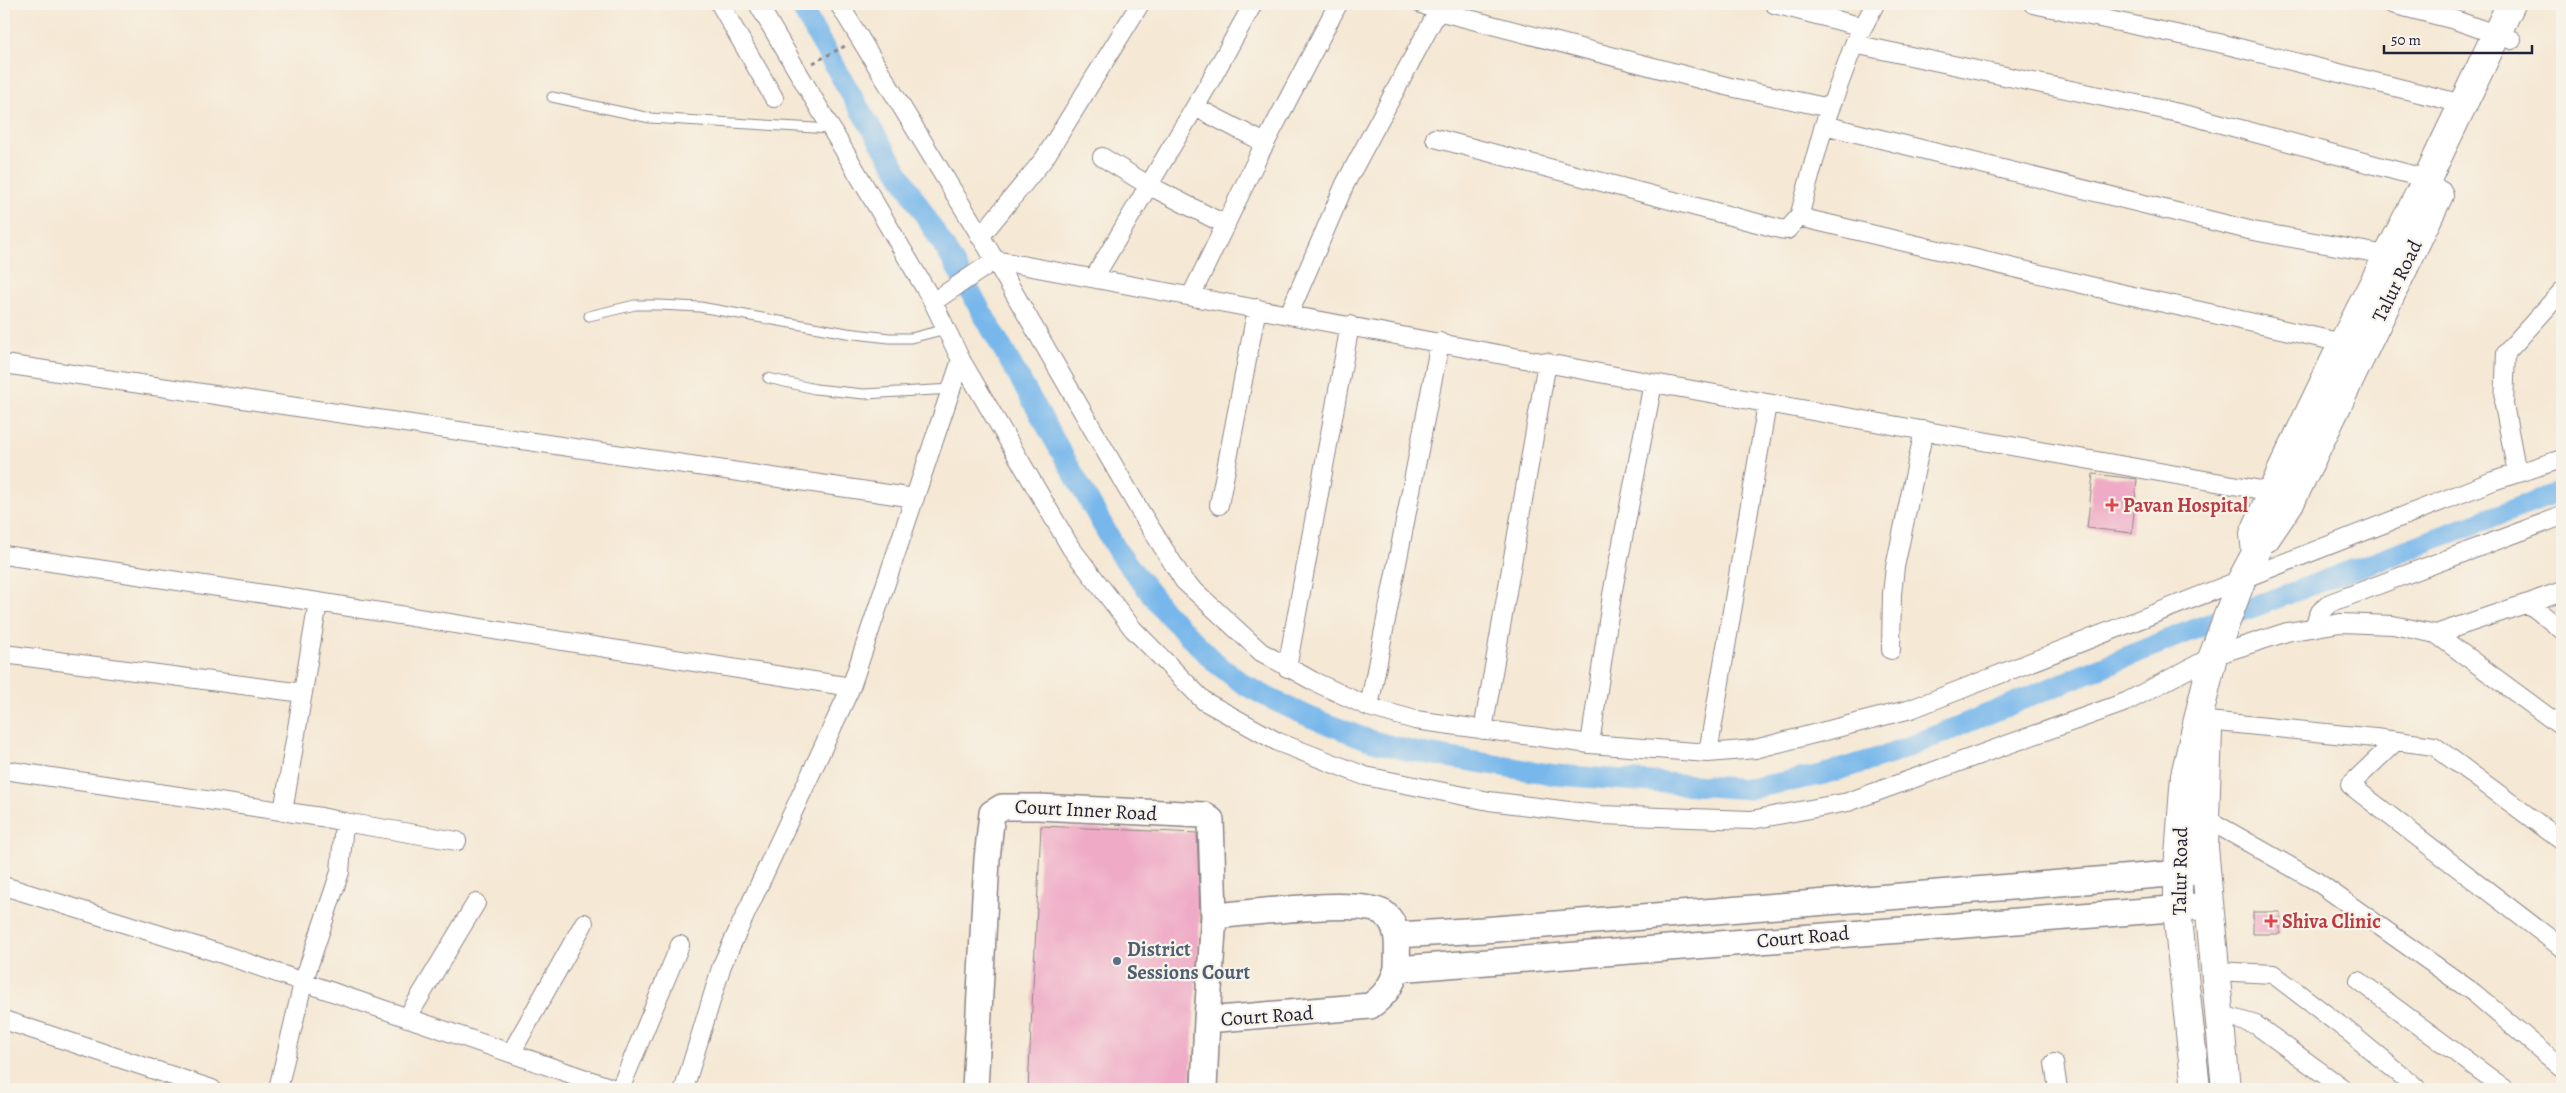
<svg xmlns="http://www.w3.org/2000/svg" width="2566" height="1093" viewBox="0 0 2566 1093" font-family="Alegreya,serif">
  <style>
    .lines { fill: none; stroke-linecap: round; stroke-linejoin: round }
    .canal { stroke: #77b7eb; stroke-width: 21 }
    .building { fill: #efabc6 }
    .lane-casing { stroke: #8c8588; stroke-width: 11 }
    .street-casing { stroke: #8c8588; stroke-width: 20 }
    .secondary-casing { stroke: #8c8588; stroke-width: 28 }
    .primary-casing { stroke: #8c8588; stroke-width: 30 }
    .path { stroke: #8c8588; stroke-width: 3; stroke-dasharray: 4 4; stroke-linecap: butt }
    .lane { stroke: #fff; stroke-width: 9 }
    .street { stroke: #fff; stroke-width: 18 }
    .secondary { stroke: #fff; stroke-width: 25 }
    .primary { stroke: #fff; stroke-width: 28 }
    .health-dot { fill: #e0444e; stroke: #f7f3e8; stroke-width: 2 }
    .service-dot { fill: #5c6f8a; stroke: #f7f3e8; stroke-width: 2 }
    .labels { text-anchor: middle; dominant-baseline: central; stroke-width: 4.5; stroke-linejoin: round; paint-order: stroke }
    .street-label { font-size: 20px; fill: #22223b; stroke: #f7f3e8 }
    .health-label { font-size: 20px; font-weight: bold; fill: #be3a42; stroke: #f7f3e8; text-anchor: start }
    .service-label { font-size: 20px; font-weight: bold; fill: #4e5e75; stroke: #f7f3e8; text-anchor: start }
  </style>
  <rect width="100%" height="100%" fill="#f7f3e8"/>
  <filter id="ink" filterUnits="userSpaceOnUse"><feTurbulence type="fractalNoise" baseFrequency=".02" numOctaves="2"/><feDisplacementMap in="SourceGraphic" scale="10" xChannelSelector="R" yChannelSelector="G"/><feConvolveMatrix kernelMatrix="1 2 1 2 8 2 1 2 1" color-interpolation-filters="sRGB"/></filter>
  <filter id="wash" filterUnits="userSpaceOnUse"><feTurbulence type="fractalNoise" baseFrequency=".0096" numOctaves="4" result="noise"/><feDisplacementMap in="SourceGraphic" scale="20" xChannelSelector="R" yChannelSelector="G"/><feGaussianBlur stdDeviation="1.12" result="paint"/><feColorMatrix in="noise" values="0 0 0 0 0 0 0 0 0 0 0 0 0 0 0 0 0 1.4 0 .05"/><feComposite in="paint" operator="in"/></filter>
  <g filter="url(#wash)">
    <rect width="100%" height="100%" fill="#f5e8d4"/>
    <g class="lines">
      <!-- canal -->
      <path class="canal" d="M799,4L856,103L951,258L1118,552L1166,613L1217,664L1243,684L1273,700L1312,718L1366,739L1410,751L1556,775L1748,789L1821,775L1891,754L2182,634L2562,491"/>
    </g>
    <g id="blocks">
      <!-- building -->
      <path class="building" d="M2093,474L2137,479L2132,533L2087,528Z
        M1041,826L1197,833L1200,916L1190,1089H1028Z
        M2253,912H2280V934H2253Z"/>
    </g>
  </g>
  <g filter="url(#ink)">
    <use href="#blocks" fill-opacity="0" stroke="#8c8588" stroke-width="1"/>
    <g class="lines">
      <defs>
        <path id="lane" d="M552,97L650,118L831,129
          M589,316L635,305H659L700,307L847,333L889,338H911L946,329
          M768,378L815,389L864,394L952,389"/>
        <path id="street" d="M720,4L774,98
          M758,4L933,302L961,360L1071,548L1133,629L1204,701L1278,742L1365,776L1489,801L1601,815L1751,820L1848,802L2126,702L2213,656L2287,632L2340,623L2393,625L2436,634L2562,727
          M839,4L995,260L1140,511L1184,581L1261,652L1313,681L1369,707L1415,720L1590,744L1708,753L1755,749L1911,709L2493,481L2562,459
          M1442,4L1438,11L1730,87L1830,108
          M1774,4L1863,27L1854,44L2188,115L2427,179
          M2033,4L2219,43L2463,104
          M2392,4L2455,20L2512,40
          M1863,27L1875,4
          M1854,44L1824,125L1799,217L2124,294L2343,343
          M1195,107L1265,143
          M1824,125L2253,231L2387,255
          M1435,138L1780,229L1787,230L1799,217
          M1102,157L1148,185L1226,225
          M980,237L1044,159L1140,4
          M1094,278L1208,85L1253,4
          M1191,296L1259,155L1338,4
          M933,302L995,260L1653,383L2273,492
          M1289,314L1345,184L1438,11L1422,4
          M4,364L915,498
          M2517,473L2504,405L2506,353L2562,291
          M1219,505L1257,308
          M4,555L318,602L851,687
          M2562,591L2528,603L2562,630
          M2313,628L2320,612L2330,603L2562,516
          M2436,634L2528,603
          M1891,650L1892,594L1895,567L1924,430
          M4,654L303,693
          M1287,668L1350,325
          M1369,707L1440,342
          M2208,721L2375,738L2434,746L2562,841
          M1483,730L1547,362
          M2396,741L2350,785L2562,948
          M1590,744L1612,595L1653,383
          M1708,753L1767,404
          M4,770L321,817L344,822L340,872L303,983L278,1089
          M283,812L318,602
          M2205,818L2316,881L2474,993L2562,1068
          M344,822L457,841
          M4,886L225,955L615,1089
          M2216,971L2273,974L2349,1032L2418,1089
          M2359,981L2505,1089
          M2219,1014L2256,1025L2344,1089
          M407,1018L476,903
          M4,1020L212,1089
          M511,1053L584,923
          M2054,1063L2058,1089
          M620,1089L680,945
          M684,1089L722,965L851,687L961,360"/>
        <path id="secondary" d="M1397,935L1483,930L2207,871
          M1397,969C1397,951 1401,927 1385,914C1364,897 1245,914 1214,916L1207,1020L1370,1006C1385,996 1392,985 1397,969L2210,906
          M975,1089L987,859L992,813L1002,807H1038L1204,815L1211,820L1214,916
          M1204,1089L1207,1020"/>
        <path id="primary" d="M2266,538L2291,501L2439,195
          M2208,730L2204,847L2226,1089
          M2196,1089L2178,919V869L2185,775L2213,656L2241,581L2256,553L2254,534L2281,472L2343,343L2427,179L2511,4"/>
      </defs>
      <!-- lane casing -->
      <use href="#lane" class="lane-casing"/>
      <!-- street casing -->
      <use href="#street" class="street-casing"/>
      <!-- secondary casing -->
      <use href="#secondary" class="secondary-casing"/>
      <!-- primary casing -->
      <use href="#primary" class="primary-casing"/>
      <!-- path -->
      <path class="path" d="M813,63L845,46"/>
      <!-- lane -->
      <use href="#lane" class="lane"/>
      <!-- street -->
      <use href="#street" class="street"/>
      <!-- secondary -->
      <use href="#secondary" class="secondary"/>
      <!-- primary -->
      <use href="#primary" class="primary"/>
    </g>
  </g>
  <!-- markers -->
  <g class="health-dot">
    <path d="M2109.5 497.5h5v5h5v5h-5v5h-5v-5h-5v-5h5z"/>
    <path d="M2268.5 913.5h5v5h5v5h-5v5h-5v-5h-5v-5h5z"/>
  </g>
  <circle class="service-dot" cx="1117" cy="961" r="5"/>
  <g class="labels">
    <!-- street labels -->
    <g class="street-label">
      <text transform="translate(2397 281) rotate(-64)">Talur Road</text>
      <text transform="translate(1086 810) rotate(3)">Court Inner Road</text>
      <text transform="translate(2180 871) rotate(-89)">Talur Road</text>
      <text transform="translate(1803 937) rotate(-5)">Court Road</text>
      <text transform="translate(1267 1016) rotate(-4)">Court Road</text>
    </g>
    <!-- health labels -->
    <g class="health-label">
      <text x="2123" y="505">Pavan Hospital</text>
      <text x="2282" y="921">Shiva Clinic</text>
    </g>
    <!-- service labels -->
    <g class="service-label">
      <text x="1127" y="949">District<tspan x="1127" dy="23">Sessions Court</tspan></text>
    </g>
  </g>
  <!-- margin -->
  <rect width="2566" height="1093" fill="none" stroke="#f7f3e8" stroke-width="20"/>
  <!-- scale -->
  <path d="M2384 45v8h148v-8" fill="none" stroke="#22223b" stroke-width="2.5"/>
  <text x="2391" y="45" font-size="15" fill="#22223b" stroke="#f7f3e8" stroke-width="4" paint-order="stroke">50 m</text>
</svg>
